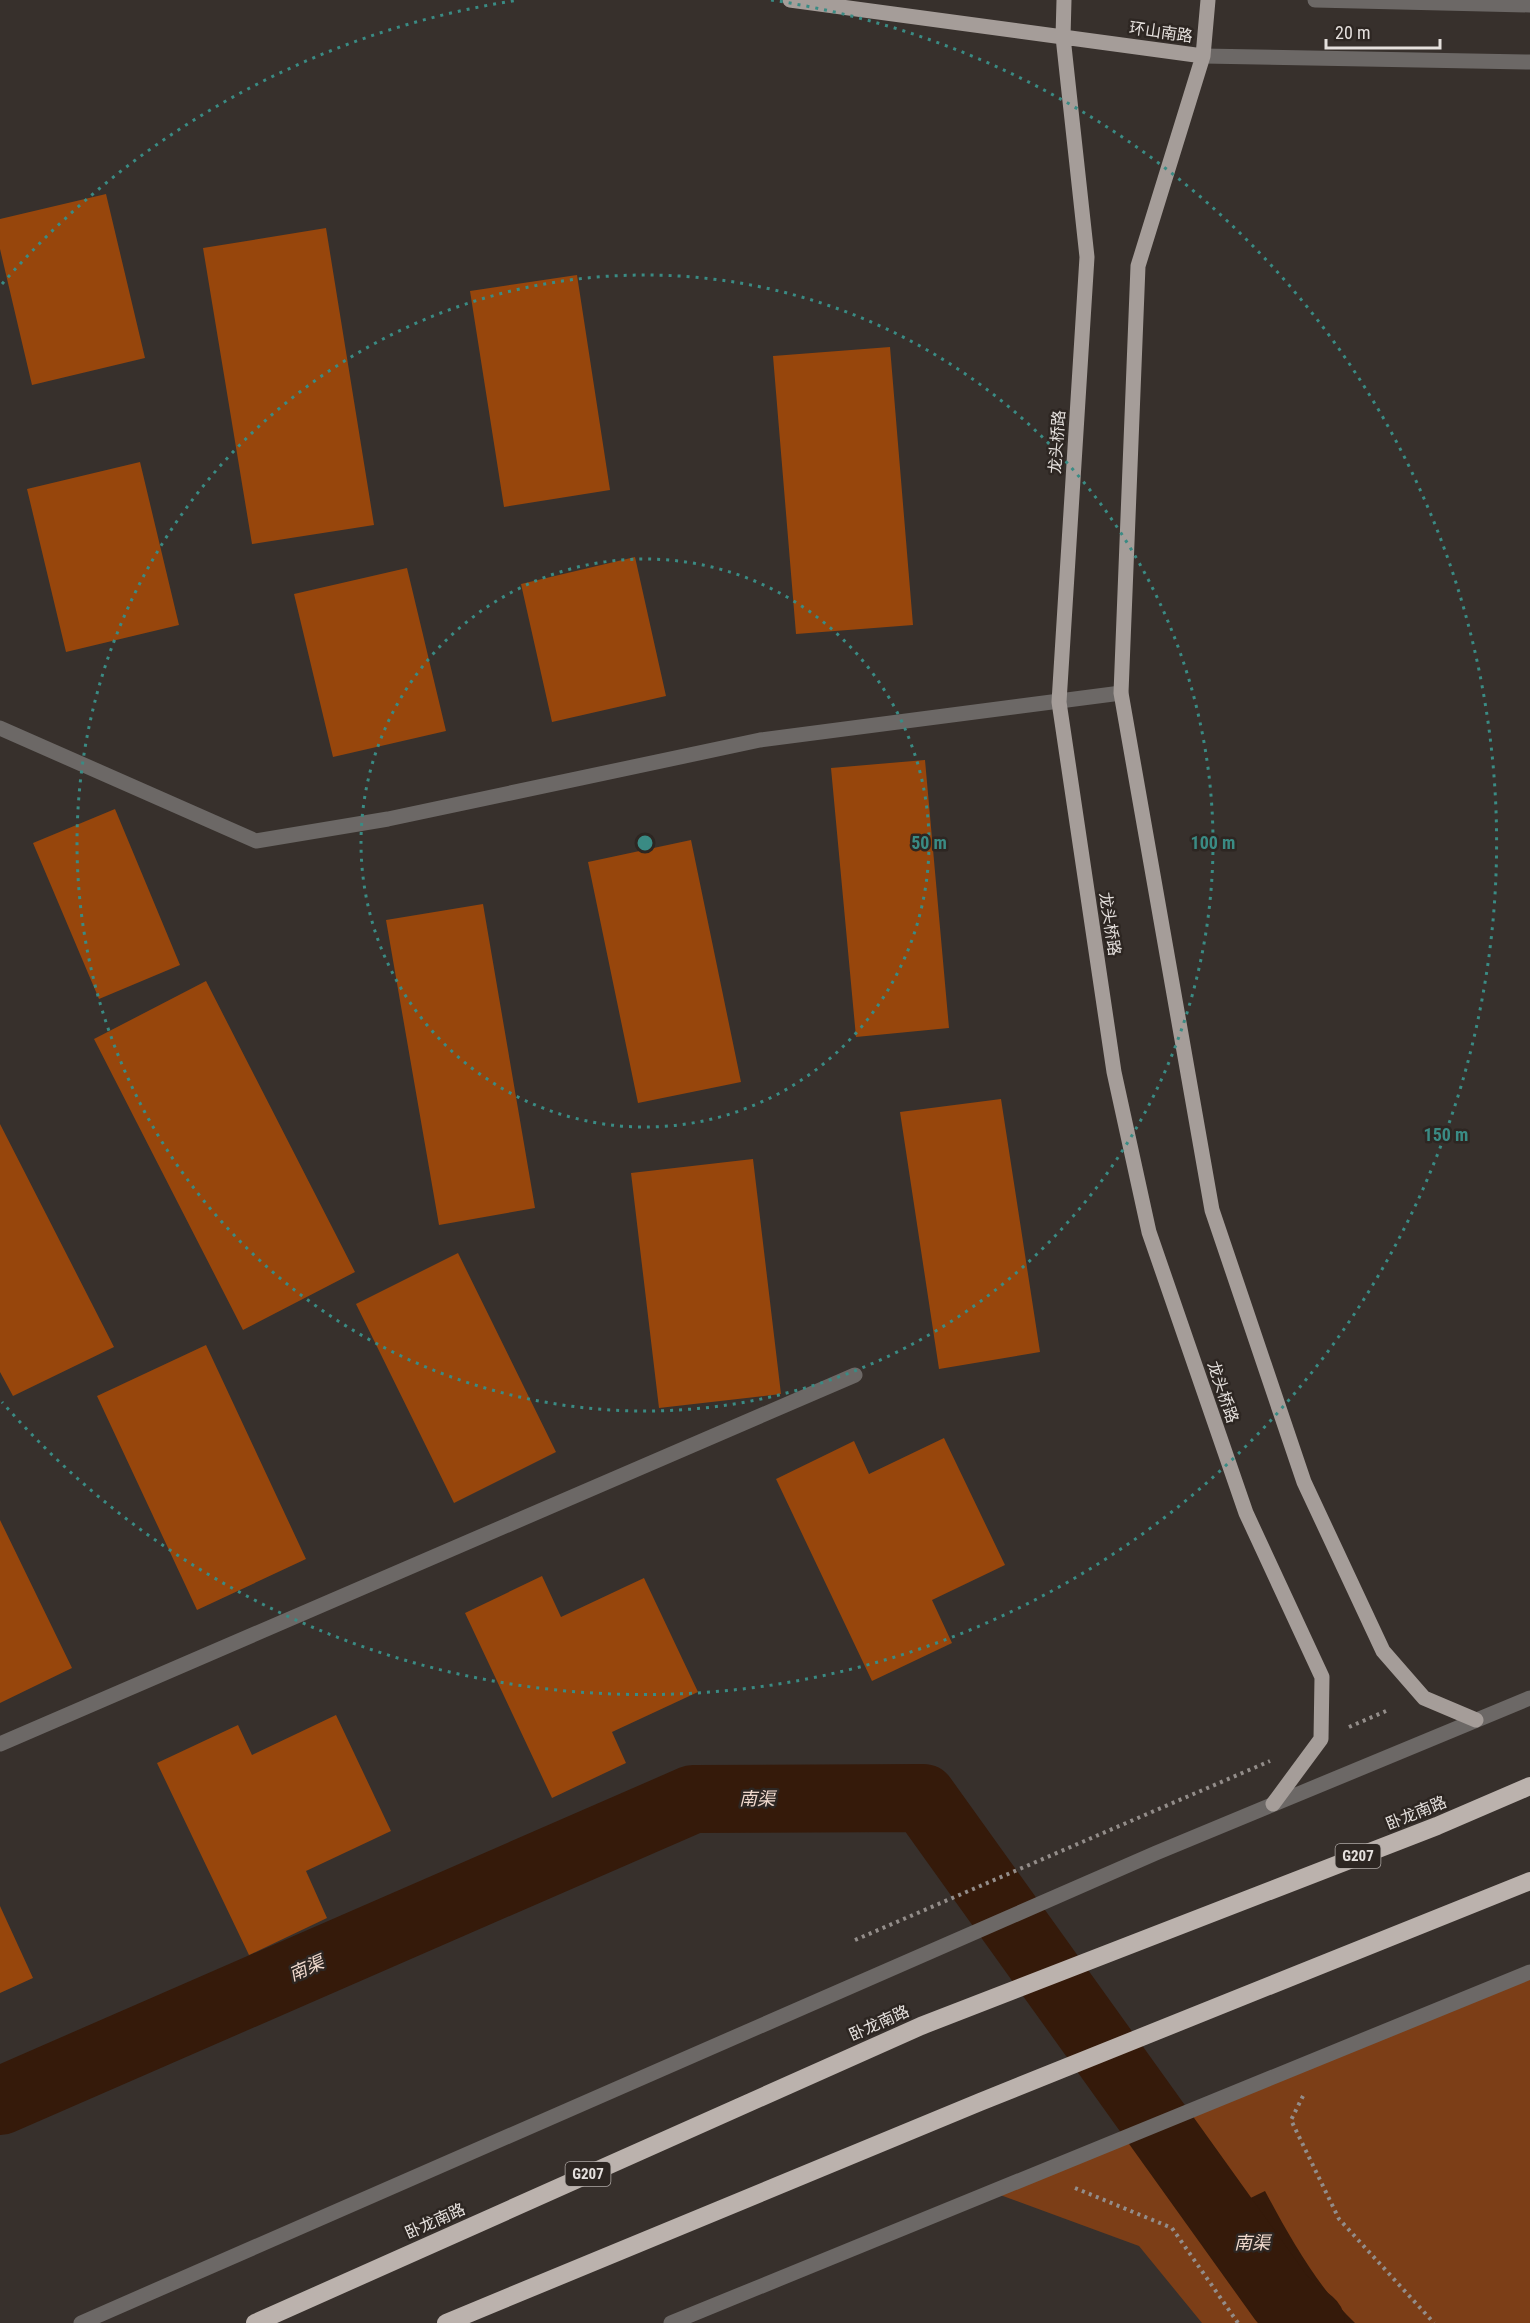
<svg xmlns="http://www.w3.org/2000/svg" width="1530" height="2323" viewBox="0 0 1530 2323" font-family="'Roboto Condensed','Noto Sans SC',sans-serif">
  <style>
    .green { fill: #7c3e17 }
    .water { fill: #351a0a }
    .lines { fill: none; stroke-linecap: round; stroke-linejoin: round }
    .river { stroke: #351a0a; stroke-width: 68 }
    .building { fill: #97460c }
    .path { stroke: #938d8a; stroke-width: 4; stroke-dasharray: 3 4.5; stroke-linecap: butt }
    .minor { stroke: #6c6866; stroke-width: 15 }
    .major { stroke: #a59d99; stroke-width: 15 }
    .highway { stroke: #bbb2ad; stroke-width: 18 }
    .ring { fill: none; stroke: #3a8b84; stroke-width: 3; stroke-dasharray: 3 6 }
    .labels { text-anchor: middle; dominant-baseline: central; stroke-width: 5; stroke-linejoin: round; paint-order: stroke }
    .shield { fill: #2d2622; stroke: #aea8a5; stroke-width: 1.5 }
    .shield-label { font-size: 15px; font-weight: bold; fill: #e5e0dd }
    .street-label { font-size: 16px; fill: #e5e0dd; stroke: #2d2622 }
    .water-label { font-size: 18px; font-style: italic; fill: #f0d9cd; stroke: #2d2622 }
    .centre { fill: #3a8b84; stroke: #2d2622; stroke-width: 3 }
    .ring-label { font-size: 18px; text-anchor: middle; font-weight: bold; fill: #3a8b84; stroke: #2d2622; stroke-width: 5; stroke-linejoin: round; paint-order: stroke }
  </style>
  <rect width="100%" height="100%" fill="#37302c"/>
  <!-- green -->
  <path class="green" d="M1530,1972V2323H1202L1139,2246L992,2192Z"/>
  <!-- water -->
  <path class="water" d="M1265,2191C1289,2236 1318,2288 1355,2323H1267L1240,2291L1199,2223Z"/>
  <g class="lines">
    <!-- river -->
    <path class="river" d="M0,2101L693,1799L923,1798L1282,2299L1311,2323"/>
  </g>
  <!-- building -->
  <path class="building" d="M106,194L145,358L32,385L0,249V219Z
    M326,228L374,525L252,544L203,248Z
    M577,275L610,490L504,507L470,291Z
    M890,347L913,625L796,634L773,356Z
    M140,462L179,625L66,652L27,489Z
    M635,557L666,696L552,722L521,584Z
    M407,568L446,731L333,757L294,594Z
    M925,760L949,1028L856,1037L831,768Z
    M115,809L180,965L99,999L33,843Z
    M691,840L741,1082L638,1103L588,862Z
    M483,904L535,1208L439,1225L386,920Z
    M206,981L355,1272L243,1330L94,1039Z
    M1001,1099L1040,1352L939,1369L900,1112Z
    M0,1124L114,1347L13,1396L0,1372Z
    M753,1159L781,1394L659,1408L631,1173Z
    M458,1253L556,1452L454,1503L356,1304Z
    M206,1345L306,1559L197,1610L97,1396Z
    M944,1438L1005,1565L932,1600L952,1643L872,1681L776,1479L854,1441L869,1474Z
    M0,1520L72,1668L0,1703Z
    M542,1576L561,1617L644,1578L698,1692L612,1732L626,1763L552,1798L465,1613Z
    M336,1715L391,1831L306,1871L327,1918L249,1955L157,1763L238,1725L252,1755Z
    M0,1906L33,1978L0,1993Z"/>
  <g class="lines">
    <!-- path -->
    <path class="path" d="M1349,1727L1386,1711
      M855,1940L1270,1761
      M1303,2096L1291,2120L1339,2219L1434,2323
      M1075,2188L1172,2228L1238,2323"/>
    <!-- minor -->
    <path class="minor" d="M1315,0L1530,5
      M1203,56L1530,62
      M0,728L256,841L388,819L760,740L1121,693
      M0,1744L855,1375
      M81,2323L1156,1853L1530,1698
      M671,2323L1530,1972"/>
    <!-- major -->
    <path class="major" d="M790,0L1203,56
      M1064,0L1063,37L1087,257L1059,702L1114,1072L1149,1232L1246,1513L1322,1677L1321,1739L1273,1804
      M1208,0L1203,56L1138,266L1121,693L1212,1210L1304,1482L1383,1651L1424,1698L1476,1720"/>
    <!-- highway -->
    <path class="highway" d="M255,2323L921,2026L1437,1826L1530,1786
      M446,2323L980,2102L1530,1881"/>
  </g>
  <!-- distance rings -->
  <g class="ring">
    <circle cx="645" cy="843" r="284"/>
    <circle cx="645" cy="843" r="568"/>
    <path d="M2 284A852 852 0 0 1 519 0M771 0A852 852 0 1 1 2 1402"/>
  </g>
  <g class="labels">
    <!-- shield labels -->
    <g class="shield">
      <rect x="1335.5" y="1844" width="45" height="24" rx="4.5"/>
      <rect x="565.5" y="2162" width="45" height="24" rx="4.5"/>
    </g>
    <g class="shield-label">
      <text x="1358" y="1856">G207</text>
      <text x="588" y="2174">G207</text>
    </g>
    <!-- street labels -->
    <g class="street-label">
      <text transform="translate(1161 32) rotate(8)">环山南路</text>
      <text transform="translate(1057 442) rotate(-86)">龙头桥路</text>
      <text transform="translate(1110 924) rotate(81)">龙头桥路</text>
      <text transform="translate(1223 1392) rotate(71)">龙头桥路</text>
      <text transform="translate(1416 1813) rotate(-22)">卧龙南路</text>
      <text transform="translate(879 2023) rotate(-24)">卧龙南路</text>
      <text transform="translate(435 2221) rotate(-24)">卧龙南路</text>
    </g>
    <!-- water labels -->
    <g class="water-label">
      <text x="757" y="1798">南渠</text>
      <text transform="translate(306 1968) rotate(-24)">南渠</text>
      <text x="1252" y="2242">南渠</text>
    </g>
  </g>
  <circle cx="645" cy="843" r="9" class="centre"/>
  <g class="ring-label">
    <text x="929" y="849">50 m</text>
    <text x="1213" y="849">100 m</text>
    <text x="1446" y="1141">150 m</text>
  </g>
  <!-- scale -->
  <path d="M1326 39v9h114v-9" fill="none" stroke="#e5e0dd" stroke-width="3"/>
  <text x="1335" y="39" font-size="18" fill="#e5e0dd" stroke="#2d2622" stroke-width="4.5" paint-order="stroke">20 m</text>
</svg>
